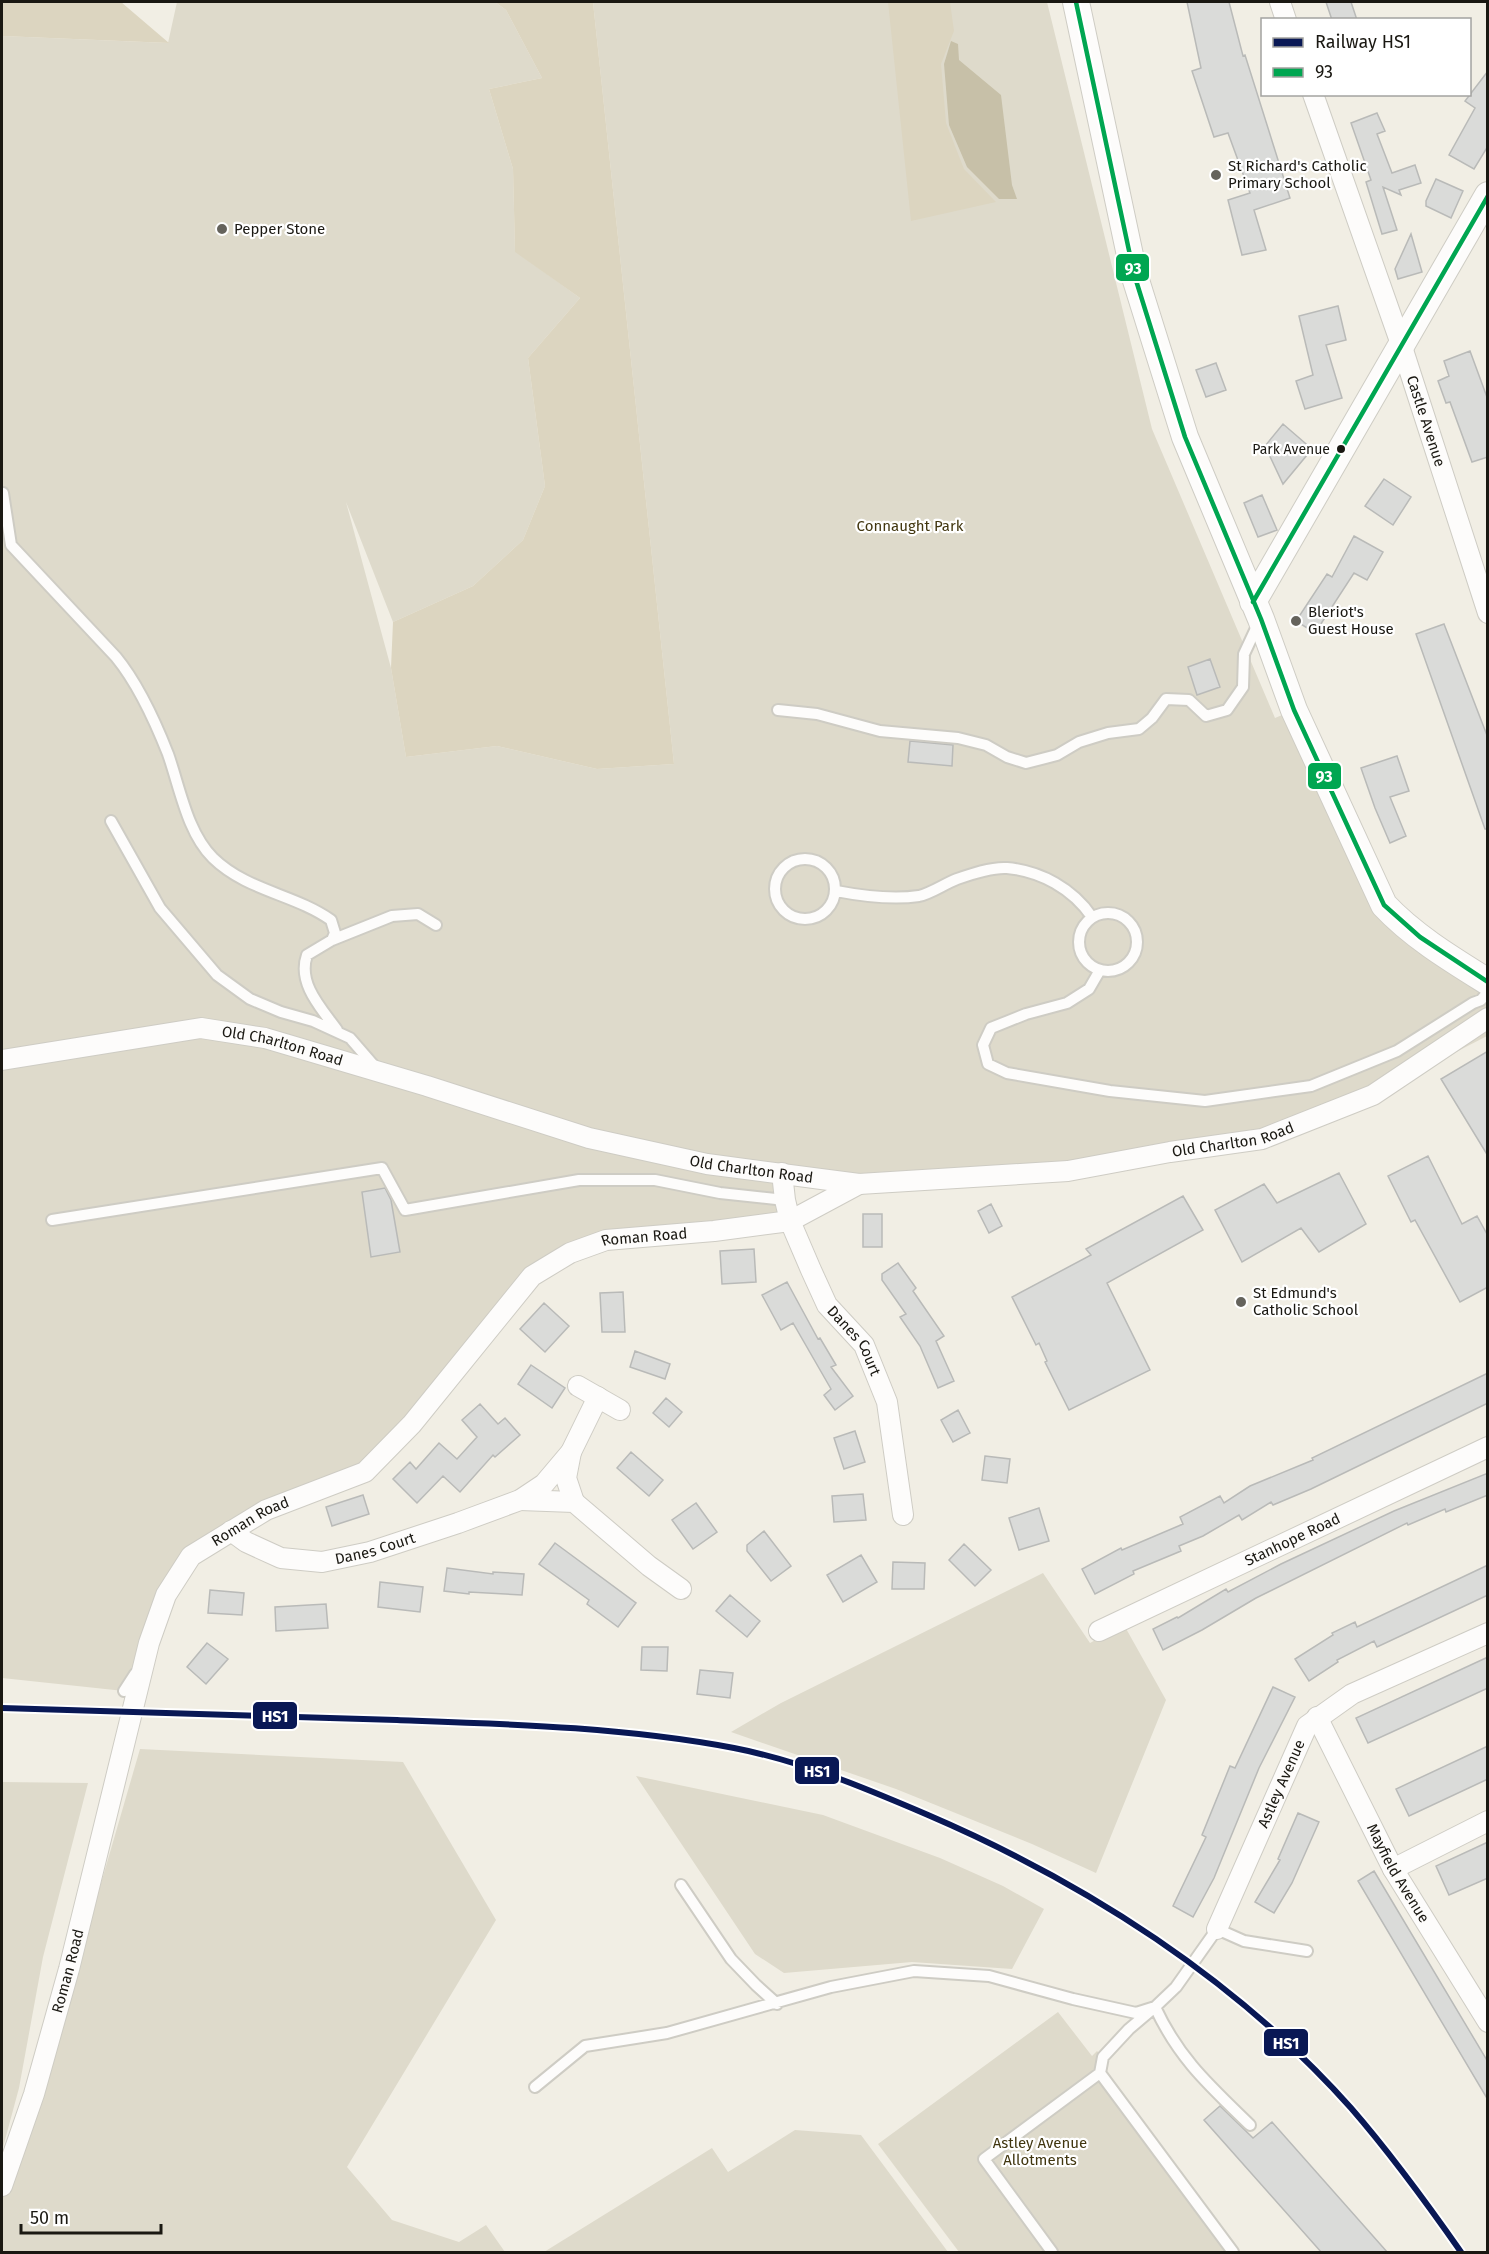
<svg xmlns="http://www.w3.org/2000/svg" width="1489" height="2254" viewBox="0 0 1489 2254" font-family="'Fira Sans',sans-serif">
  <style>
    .green { fill: #dedacb }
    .forest { fill: #dcd5c0 }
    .water { fill: #c7c0a8 }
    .building { fill: #dadbd9; stroke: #b9bab8; stroke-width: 1.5 }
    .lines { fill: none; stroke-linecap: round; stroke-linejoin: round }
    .service-casing { stroke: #ceccc4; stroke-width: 14 }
    .minor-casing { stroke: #ceccc4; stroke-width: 22 }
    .tertiary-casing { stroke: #ceccc4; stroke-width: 28 }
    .service { stroke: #fdfcfb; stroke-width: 10 }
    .minor { stroke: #fdfcfb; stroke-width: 20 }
    .tertiary { stroke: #fdfcfb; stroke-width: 26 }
    .bus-1-casing { stroke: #fff; stroke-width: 9 }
    .bus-1 { stroke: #00a651; stroke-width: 4.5 }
    .rail-1-casing { stroke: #fff; stroke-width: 10 }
    .rail-1 { stroke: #091855; stroke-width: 6 }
    .poi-dot { fill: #65635c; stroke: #fff; stroke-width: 2 }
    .bus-dot { fill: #1a1812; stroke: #fff; stroke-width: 2 }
    .labels { text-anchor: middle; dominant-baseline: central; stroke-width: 4.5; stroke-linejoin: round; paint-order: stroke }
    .bus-label { font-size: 14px; fill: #1a1812; stroke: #fff; text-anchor: end }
    .poi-label { font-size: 15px; fill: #1a1812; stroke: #fff; text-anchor: start }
    .street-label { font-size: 15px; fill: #1a1812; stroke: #fff }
    .park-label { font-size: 15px; fill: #41360f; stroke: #fff }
    .line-badge { stroke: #fff; stroke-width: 2 }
    .badge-label { font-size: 16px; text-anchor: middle; font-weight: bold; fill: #fff }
  </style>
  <rect width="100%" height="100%" fill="#f1eee4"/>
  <!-- green -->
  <path class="green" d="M177,2H495L506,10L542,78L489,89L513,169L515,251L580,298L528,358L545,486L523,540L473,586L393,622L346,502L391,668L406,757L497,746L597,769L674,764L593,2H1047L1152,429L1275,718L1294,710L1373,885L1487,982V1036L1373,1095L1262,1139L1170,1152L859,1184L783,1173L790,1221L606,1240L532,1276L365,1472L183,1550L157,1590L145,1641L124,1691L2,1678V36L168,43Z
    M1043,1573L1090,1643L1124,1625L1166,1700L1096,1873L1032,1844L896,1789L731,1732L781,1703Z
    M140,1749L403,1762L496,1920L347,2167L392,2220L459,2242L486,2225L505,2252H2V2199L41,2090Z
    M636,1776L823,1815L940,1858L1003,1886L1044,1909L1012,1969L912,1962L784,1973L755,1954Z
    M2,1782L88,1783L43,1957L19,2088L2,2151Z
    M1058,2012L1092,2056L1097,2051L1103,2057L1107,2072L1239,2252H959L878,2144Z
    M795,2130L861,2135L948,2252H544L712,2148L728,2172Z"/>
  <!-- forest -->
  <path class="forest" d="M2,2H121L169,43L2,36Z
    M495,2H593L674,764L597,769L497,746L406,757L391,668L393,622L473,586L523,540L545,486L528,358L580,298L515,252L513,169L489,89L542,78L506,10Z
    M888,2H950L954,31L941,64L946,123L964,169L996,202L911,221Z"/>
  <!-- water -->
  <path class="water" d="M951,41L958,44L959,60L1001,95L1012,185L1017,199H999L967,167L949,125L944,64Z"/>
  <!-- building -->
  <path class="building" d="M1187,2H1229L1243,56L1245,55L1290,198L1254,210L1266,250L1242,255L1228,200L1250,193L1228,133L1214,137L1192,71L1201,68Z
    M1326,2H1351L1357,20H1332Z
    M1488,71V146L1474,169L1449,155L1475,108L1465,101Z
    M1377,113L1385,131L1377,134L1392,173L1415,165L1421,183L1399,190L1401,195L1383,187L1397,230L1382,234L1366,182L1371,180L1351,123Z
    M1436,179L1463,191L1451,218L1426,206V201Z
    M1411,234L1422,272L1398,279L1395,269Z
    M1338,306L1346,340L1326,345L1342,398L1305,409L1296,381L1313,375L1299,316Z
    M1470,351L1488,400V457L1472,462L1450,402L1446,403L1438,381L1449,376L1444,361Z
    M1216,363L1226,390L1206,397L1196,370Z
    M1283,424L1312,449L1283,484L1265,446Z
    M1384,479L1411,497L1393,525L1365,506Z
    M1262,495L1277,530L1258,537L1244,503Z
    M1354,536L1383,552L1367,580L1354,573L1315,633L1296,621L1327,574L1332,577Z
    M1444,624L1488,738V829H1485L1416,634Z
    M1210,659L1220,687L1197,695L1188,667Z
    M910,741L953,745L952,766L908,762Z
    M1397,756L1409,791L1390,797L1406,836L1390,843L1375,808L1361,768Z
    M1488,1051V1156L1441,1079Z
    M1428,1156L1462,1224L1477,1216L1488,1236V1287L1460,1302L1415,1220L1411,1222L1388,1176Z
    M1339,1173L1366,1224L1319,1252L1301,1228L1242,1262L1215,1210L1264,1184L1277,1203Z
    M385,1188L391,1200L400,1252L371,1257L362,1192Z
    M1183,1196L1203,1230L1107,1283L1150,1370L1069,1410L1045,1362L1047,1361L1039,1343L1036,1345L1012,1297L1091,1255L1086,1249Z
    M991,1204L1002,1226L989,1233L978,1211Z
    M863,1214H882V1247H863Z
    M754,1249L756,1282L722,1284L720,1251Z
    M898,1263L916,1288L913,1291L944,1336L936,1341L954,1381L938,1388L920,1346L900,1317L906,1314L882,1280V1274Z
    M787,1282L818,1339L820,1338L836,1365L831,1367L853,1396L835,1410L824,1395L831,1389L793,1323L781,1330L762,1295Z
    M623,1292L625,1332H602L600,1293Z
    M544,1303L569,1326L545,1352L520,1329Z
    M635,1351L670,1364L665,1379L630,1367Z
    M531,1365L565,1388L552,1408L518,1384Z
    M1488,1373V1403L1311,1489L1273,1505L1271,1502L1242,1520L1239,1515L1203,1536L1179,1546L1181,1551L1133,1571L1134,1574L1095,1594L1082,1569L1121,1548L1122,1550L1183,1524L1180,1517L1220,1496L1224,1503L1250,1486L1313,1460L1312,1458Z
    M666,1398L682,1412L669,1427L653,1413Z
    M480,1404L498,1424L505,1418L520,1435L495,1457L493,1455L460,1492L443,1476L417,1503L393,1479L410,1462L416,1469L439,1443L457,1459L477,1437L462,1420Z
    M958,1410L970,1433L953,1442L941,1420Z
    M855,1431L865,1462L844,1469L834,1438Z
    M631,1452L663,1480L649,1496L617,1468Z
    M985,1456L1010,1459L1007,1483L982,1480Z
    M1488,1473V1495L1446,1512L1445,1509L1408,1525L1407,1523L1256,1598L1202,1630L1163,1650L1153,1629L1177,1617L1178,1618L1226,1589L1228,1592L1281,1564L1394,1511Z
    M863,1494L866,1520L834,1522L832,1496Z
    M363,1495L369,1514L332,1526L326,1507Z
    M696,1503L717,1532L693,1549L672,1520Z
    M1039,1508L1049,1541L1019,1550L1009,1518Z
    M764,1531L791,1566L771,1581L747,1551V1545Z
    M555,1543L636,1603L618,1627L587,1604L589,1600L539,1564Z
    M964,1544L991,1570L975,1586L949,1560Z
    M861,1555L877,1582L843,1602L827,1575Z
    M893,1562L925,1563L924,1589H892Z
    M1488,1565V1595L1377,1647L1374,1641L1337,1660L1338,1662L1309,1681L1295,1659L1333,1635L1332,1633L1355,1622L1357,1627Z
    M447,1568L493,1574V1572L524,1574L522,1595L469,1592V1594L444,1591Z
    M380,1582L423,1587L420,1612L378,1607Z
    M210,1590L244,1593L242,1615L208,1613Z
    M730,1595L760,1621L747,1637L716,1611Z
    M326,1604L328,1628L276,1631L275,1607Z
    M207,1643L228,1659L206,1684L187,1667Z
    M642,1647H668L667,1671L641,1670Z
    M1488,1657V1688L1368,1743L1356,1718Z
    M700,1670L733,1673L730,1698L697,1694Z
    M1273,1687L1295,1697L1259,1768L1214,1878L1193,1917L1173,1906L1206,1837L1202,1835L1230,1766L1235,1768Z
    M1488,1746V1779L1409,1816L1396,1789Z
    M1298,1813L1319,1822L1292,1883L1274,1913L1255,1902L1280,1860L1278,1859Z
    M1488,1842V1878L1449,1895L1436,1866Z
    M1374,1871L1488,2062V2100L1358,1881Z
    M1220,2106L1253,2138L1272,2122L1388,2253H1322L1204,2120Z"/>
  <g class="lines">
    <defs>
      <path id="service" d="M3,493L11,545L116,657C139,685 155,721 168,754C180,788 187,832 213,858C247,891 294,894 331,920L335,933L332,940L307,955C297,983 321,1008 337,1030
        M778,710L817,714L880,731L958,738L986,745L1007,757L1026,763L1057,755L1079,742L1108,733L1139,729L1152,718L1166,699L1189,700L1206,716L1227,710L1243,687L1244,654L1259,622
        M111,821L160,908L217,975L250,999L281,1012L313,1021L350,1038L376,1068
        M775 889a30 30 0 1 1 60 0a30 30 0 1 1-60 0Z
        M836,891C862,896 892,900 919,896C932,893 944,884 957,879C971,874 991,867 1007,868C1041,871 1073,889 1092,917
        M1079 942a29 29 0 1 1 58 0a29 29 0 1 1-58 0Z
        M332,940L392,916L418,914L436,925
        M1100,970L1089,989L1067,1003L1026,1014L991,1028L983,1045L988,1064L1007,1073L1110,1091L1205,1101L1311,1086L1397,1051L1473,1003L1481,1000L1488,992
        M52,1220L382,1168L405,1210L579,1180H655L720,1193L785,1200
        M124,1691L135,1674
        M681,1885L731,1959L756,1985L777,2004
        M1100,2073L1233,2252
        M535,2087L585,2046L667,2033L831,1987L914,1971L989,1976L1073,1999L1136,2013L1155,2007L1176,1987L1217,1929L1244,1941L1307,1951
        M1052,2252L984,2159L1100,2073L1103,2057L1129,2029L1155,2007C1179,2059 1210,2086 1250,2125"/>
      <g id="minor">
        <path d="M1280,2L1286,20"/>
        <path id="s1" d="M1313,94L1401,344L1488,613"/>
        <path id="s2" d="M2,1060L201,1028L265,1038L427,1086L589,1138L707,1164L859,1184L1068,1171L1170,1152L1262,1139L1373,1095L1488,1018"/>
        <path id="s3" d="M782,1173L785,1200L790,1221L811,1270L827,1305L864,1345L887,1402L903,1515"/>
        <path d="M578,1386L620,1410"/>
        <path d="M571,1452L566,1478L574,1502"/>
        <path d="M520,1500L574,1502L649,1566L681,1589"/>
        <path id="s4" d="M231,1531L246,1542L281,1558L322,1562L370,1552L458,1523L520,1500L544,1484L571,1452L598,1397"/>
        <path id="s5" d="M1099,1631L1488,1447"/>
        <path id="s6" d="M1317,1717L1393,1869L1488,2022"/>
        <path d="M1393,1869L1488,1821"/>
        <path id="s7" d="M1217,1929L1307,1726L1352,1694L1488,1633"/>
        <path id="s8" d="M2,2186L34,2094L69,1969L149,1643L166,1595L191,1556L266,1510L365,1472L412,1424L532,1276L570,1253L606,1240L714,1231L790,1221L859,1184"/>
      </g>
      <path id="tertiary" d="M1076,2L1134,274L1185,437L1261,619L1294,710L1384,905C1413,936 1451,959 1488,982
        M1253,602L1488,195"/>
    </defs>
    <!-- service casing -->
    <use href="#service" class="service-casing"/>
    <!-- minor casing -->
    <use href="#minor" class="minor-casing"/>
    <!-- tertiary casing -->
    <use href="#tertiary" class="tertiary-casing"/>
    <!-- service -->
    <use href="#service" class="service"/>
    <!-- minor -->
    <use href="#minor" class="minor"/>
    <!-- tertiary -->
    <use href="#tertiary" class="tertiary"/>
    <defs>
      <path id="bus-1" d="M1076,2L1134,274L1185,437L1261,619L1294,710L1384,905L1420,937L1488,982
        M1253,602L1488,196"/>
    </defs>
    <!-- bus-1 casing -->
    <use href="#bus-1" class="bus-1-casing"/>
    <!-- bus-1 -->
    <use href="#bus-1" class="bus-1"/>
    <defs>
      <path id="rail-1" d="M2,1708C134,1712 266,1715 397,1720C509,1724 623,1727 734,1748C801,1761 865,1788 928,1815C1086,1883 1236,1979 1351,2108C1391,2154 1426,2202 1461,2252"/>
    </defs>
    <!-- rail-1 casing -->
    <use href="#rail-1" class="rail-1-casing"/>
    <!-- rail-1 -->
    <use href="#rail-1" class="rail-1"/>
  </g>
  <!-- markers -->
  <g class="poi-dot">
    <circle cx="1216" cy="175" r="6"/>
    <circle cx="222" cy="229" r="6"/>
    <circle cx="1296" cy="621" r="6"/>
    <circle cx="1241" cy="1302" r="6"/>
  </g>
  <circle class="bus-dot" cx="1341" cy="449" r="5"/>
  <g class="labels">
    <!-- bus labels -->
    <g class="bus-label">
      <text x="1330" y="449">Park Avenue</text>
    </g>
    <!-- poi labels -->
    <g class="poi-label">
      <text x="1228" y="166">St Richard's Catholic<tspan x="1228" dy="17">Primary School</tspan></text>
      <text x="234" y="229">Pepper Stone</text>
      <text x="1308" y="612">Bleriot's<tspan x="1308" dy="17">Guest House</tspan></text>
      <text x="1253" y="1293">St Edmund's<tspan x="1253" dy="17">Catholic School</tspan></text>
    </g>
    <!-- street labels -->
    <g class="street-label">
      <text stroke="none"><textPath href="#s1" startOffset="346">Castle Avenue</textPath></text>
      <text stroke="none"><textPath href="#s2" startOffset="285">Old Charlton Road</textPath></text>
      <text stroke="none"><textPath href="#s2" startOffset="1257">Old Charlton Road</textPath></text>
      <text stroke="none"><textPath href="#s2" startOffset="771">Old Charlton Road</textPath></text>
      <text stroke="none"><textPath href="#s8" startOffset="1233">Roman Road</textPath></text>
      <text stroke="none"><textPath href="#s3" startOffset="186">Danes Court</textPath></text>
      <text stroke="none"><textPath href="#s8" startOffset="729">Roman Road</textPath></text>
      <text stroke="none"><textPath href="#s5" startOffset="214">Stanhope Road</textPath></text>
      <text stroke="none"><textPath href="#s4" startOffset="153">Danes Court</textPath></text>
      <text stroke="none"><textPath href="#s7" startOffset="159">Astley Avenue</textPath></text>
      <text stroke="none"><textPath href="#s6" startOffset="176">Mayfield Avenue</textPath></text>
      <text stroke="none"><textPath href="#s8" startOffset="225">Roman Road</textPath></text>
    </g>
    <!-- park labels -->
    <g class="park-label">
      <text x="910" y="526">Connaught Park</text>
      <text x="1040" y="2143">Astley Avenue<tspan x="1040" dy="17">Allotments</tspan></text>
    </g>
  </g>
  <g class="line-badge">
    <rect x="1115" y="253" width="35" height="29" rx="6" fill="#00a651"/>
    <rect x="1307" y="762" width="35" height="28" rx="6" fill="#00a651"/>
    <rect x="252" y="1701" width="46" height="29" rx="6" fill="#091855"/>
    <rect x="794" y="1756" width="46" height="29" rx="6" fill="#091855"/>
    <rect x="1263" y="2028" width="46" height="29" rx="6" fill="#091855"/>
  </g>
  <g class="badge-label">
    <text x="1133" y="274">93</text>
    <text x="1324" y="782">93</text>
    <text x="275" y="1722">HS1</text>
    <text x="817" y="1777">HS1</text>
    <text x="1286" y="2049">HS1</text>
  </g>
  <!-- border -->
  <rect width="1489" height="2254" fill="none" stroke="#1a1812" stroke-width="6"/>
  <!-- legend -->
  <rect x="1261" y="18" width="210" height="78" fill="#ffffff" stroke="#a3a3a0" stroke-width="1.5"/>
  <rect x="1273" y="38" width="30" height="9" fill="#091855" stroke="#a3a3a0" stroke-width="1.5"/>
  <text x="1315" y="48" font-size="18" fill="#1a1812">Railway HS1</text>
  <rect x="1273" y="68" width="30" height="9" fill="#00a651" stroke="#a3a3a0" stroke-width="1.5"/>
  <text x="1315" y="78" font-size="18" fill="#1a1812">93</text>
  <!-- scale -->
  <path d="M21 2224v9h140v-9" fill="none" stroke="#1a1812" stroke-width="3"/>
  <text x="30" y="2224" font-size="18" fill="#1a1812" stroke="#ffffff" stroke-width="4.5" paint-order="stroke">50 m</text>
</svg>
